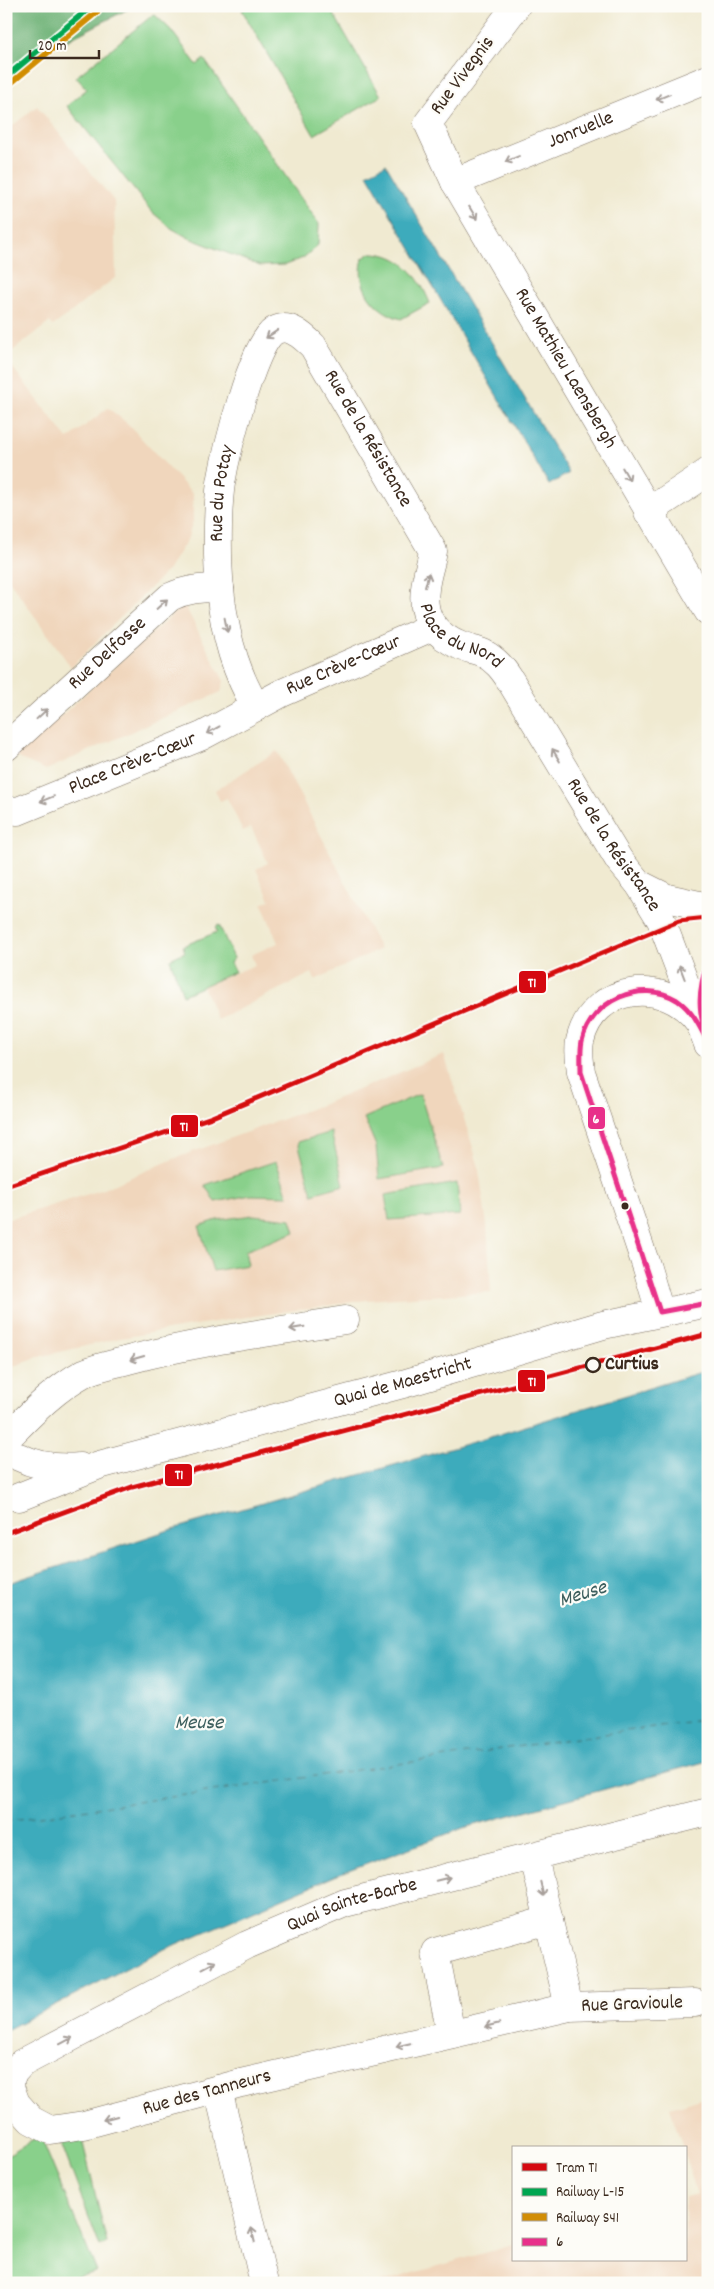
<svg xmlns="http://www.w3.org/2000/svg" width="714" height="2289" viewBox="0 0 714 2289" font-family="Dekko,sans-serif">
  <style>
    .built { fill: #f0d6bc }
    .green { fill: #89d08b; stroke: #627d54 }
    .forest { fill: #6eb277; stroke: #546e4a }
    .water { fill: #3dabbc; stroke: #3c6a6d }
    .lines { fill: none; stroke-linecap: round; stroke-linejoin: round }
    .ferry { stroke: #3c5e5d; stroke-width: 1; stroke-dasharray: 6 5; stroke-linecap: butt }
    .minor-casing { stroke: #7a6d5d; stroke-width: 29 }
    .major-casing { stroke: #7a6d5d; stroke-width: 29 }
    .minor { stroke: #fff; stroke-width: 28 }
    .major { stroke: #fff; stroke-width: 28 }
    .bus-1-casing { stroke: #fdfcf7; stroke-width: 9 }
    .bus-1 { stroke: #e8308a; stroke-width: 5 }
    .rail-1-casing { stroke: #fdfcf7; stroke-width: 10 }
    .rail-2-casing { stroke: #fdfcf7; stroke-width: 10 }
    .rail-1 { stroke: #00a651; stroke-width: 6 }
    .rail-2 { stroke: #d18d06; stroke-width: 6 }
    .tram-1-casing { stroke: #fdfcf7; stroke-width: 9 }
    .tram-1 { stroke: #d50911; stroke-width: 5 }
    .oneway { stroke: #a79f9a }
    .bus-dot { fill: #3b2a1e; stroke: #fdfcf7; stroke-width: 2 }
    .stop-dot { fill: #fdfcf7; stroke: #3b2a1e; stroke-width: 2.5 }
    .labels { text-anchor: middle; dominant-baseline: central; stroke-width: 4.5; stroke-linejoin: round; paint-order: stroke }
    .street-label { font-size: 20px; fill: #3b2a1e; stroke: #fdfcf7 }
    .stop-label { font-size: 20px; font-weight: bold; fill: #3b2a1e; stroke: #fdfcf7; text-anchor: start }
    .water-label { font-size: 21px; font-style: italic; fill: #3c5e5d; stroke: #fdfcf7 }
    .line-badge { stroke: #fdfcf7; stroke-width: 2 }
    .badge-label { font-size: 14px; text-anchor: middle; font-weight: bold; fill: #fff }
  </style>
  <rect width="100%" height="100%" fill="#fdfcf7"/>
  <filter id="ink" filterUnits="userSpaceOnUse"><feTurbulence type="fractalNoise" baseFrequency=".02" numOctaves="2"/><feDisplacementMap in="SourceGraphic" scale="10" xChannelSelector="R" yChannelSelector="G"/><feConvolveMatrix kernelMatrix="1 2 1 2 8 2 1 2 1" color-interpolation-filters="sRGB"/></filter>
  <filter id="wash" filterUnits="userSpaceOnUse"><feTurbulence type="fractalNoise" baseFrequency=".0096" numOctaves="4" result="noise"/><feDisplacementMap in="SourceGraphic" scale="20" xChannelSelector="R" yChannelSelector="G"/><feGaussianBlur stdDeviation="1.12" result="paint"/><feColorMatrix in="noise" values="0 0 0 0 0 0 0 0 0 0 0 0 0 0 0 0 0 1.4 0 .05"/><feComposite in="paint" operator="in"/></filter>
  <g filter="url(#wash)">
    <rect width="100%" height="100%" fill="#f0ead1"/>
    <!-- built -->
    <path class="built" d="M37,106L114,201L116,277L53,326L50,322L6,356V131Z
      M6,359L68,439L108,408L128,424L193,494V521L187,540L167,571L71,667L6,576Z
      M184,604L224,681L221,692L46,770L16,757Z
      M277,751L380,949L315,980L312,973L217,1020L203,986L255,965L251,955L278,943L262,904L270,900L256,869L268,863L251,827L243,831L227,798L220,801L215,790Z
      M444,1054L478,1164L487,1225L491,1292L366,1300L220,1321L120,1338L34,1358L6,1370V1220L101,1190L176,1158L324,1104Z
      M708,2097V2283H378L513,2245V2260H685V2197L697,2194L685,2156V2148H683L670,2108Z"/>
    <!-- green -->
    <path class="green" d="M248,6H329L381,96L314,135L242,10Z
      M154,14L171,30L197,65L204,59L319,224L318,245L303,258L285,265L260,266L189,238L171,228L152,212L67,106L87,89L76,77Z
      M371,253C402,253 419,276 430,303L401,319C374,311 355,287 363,258Z
      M219,925L234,958L230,963L235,972L183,995L170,959L185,952L183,946L217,932L215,927Z
      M420,1094L443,1168L379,1179L376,1146L364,1118Z
      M331,1132L344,1185L312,1194L298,1142Z
      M276,1161L288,1196L251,1195L215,1202L205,1185Z
      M457,1183L460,1215L389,1220L385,1195Z
      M253,1215L291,1219L295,1232L245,1251L248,1265L213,1271L199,1226L217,1220Z
      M40,2135L97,2272L51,2283H6V2156Z
      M81,2135L107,2243L100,2247L60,2140Z"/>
    <!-- forest -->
    <path class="forest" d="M6,6H134L6,72Z"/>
    <!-- water -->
    <path class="water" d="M386,164L569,473L549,485L367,174Z
      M708,1370V1761L463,1828L335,1876L160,1951L6,2030V1584L166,1531L487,1438Z"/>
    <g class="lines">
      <!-- ferry -->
      <path class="ferry" d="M6,1821L708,1719"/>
    </g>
  </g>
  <g filter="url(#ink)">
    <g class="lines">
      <defs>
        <g id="minor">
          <path id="s1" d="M516,6L428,123L455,182L708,611"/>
          <path id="s2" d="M455,182L708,79"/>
          <path d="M648,512L708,472"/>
          <path id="s3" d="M256,707C235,672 224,630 220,589C217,561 217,510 221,483C226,454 252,345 274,331C289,322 304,337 313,346L433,551C431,564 426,576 425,589C421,618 435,635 461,646C468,649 476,650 483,653C496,660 503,669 510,680L619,860L639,884L661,920L708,1044"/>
          <path id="s4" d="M6,747L170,597C187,589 201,588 220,588"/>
          <path id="s5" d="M6,810L18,811L202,736L282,693L432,627"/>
          <path d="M639,884L667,898L708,907"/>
          <path d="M660,1312L647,1268L581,1072C580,1062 578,1052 580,1041C593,983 666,976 699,1022"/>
          <path d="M6,1439C31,1414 53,1390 84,1373C97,1367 114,1364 128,1360C199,1341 273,1332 345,1320"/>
          <path d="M534,1857L569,2007"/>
          <path id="s6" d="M695,2003L569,2007L241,2083L84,2125L50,2130L31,2120L16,2103L10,2087L11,2075L22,2063L247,1945L345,1903L708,1812"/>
          <path d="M451,2034L435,1952L549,1920"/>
          <path d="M218,2089L264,2283"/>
        </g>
        <g id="major">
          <path d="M19,1457C39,1467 58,1469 80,1467"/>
          <path id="s7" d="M19,1497L99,1465L403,1384L603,1325L708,1303"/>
        </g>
      </defs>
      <!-- minor casing -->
      <use href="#minor" class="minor-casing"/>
      <!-- major casing -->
      <use href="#major" class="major-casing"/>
      <!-- minor -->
      <use href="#minor" class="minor"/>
      <!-- major -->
      <use href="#major" class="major"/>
      <defs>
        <path id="bus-1" d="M708,961C697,993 698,1011 708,1043
          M708,1043C700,1027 693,1011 677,1000C641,978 591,1001 582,1041C580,1051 581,1062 581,1072L660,1312L708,1303"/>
      </defs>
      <!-- bus-1 casing -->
      <use href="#bus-1" class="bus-1-casing"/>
      <!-- bus-1 -->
      <use href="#bus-1" class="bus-1"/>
      <defs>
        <path id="rail-1" d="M6,77L92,6"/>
        <path id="rail-2" d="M11,83L97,12"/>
      </defs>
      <!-- rail-1 casing -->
      <use href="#rail-1" class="rail-1-casing"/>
      <!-- rail-2 casing -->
      <use href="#rail-2" class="rail-2-casing"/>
      <!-- rail-1 -->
      <use href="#rail-1" class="rail-1"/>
      <!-- rail-2 -->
      <use href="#rail-2" class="rail-2"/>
      <defs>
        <path id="tram-1" d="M6,1186L212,1117L664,927L679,921L708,918
          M6,1533L132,1487L708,1334"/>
      </defs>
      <!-- tram-1 casing -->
      <use href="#tram-1" class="tram-1-casing"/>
      <!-- tram-1 -->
      <use href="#tram-1" class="tram-1"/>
    </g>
    <!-- one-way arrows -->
    <defs><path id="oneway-shaft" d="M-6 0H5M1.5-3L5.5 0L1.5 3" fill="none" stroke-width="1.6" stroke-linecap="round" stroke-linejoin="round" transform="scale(1.25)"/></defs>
    <g class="oneway">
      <use href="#oneway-shaft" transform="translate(663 97) rotate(158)"/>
      <use href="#oneway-shaft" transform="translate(512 159) rotate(157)"/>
      <use href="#oneway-shaft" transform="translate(473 213) rotate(59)"/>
      <use href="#oneway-shaft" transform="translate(272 334) rotate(146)"/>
      <use href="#oneway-shaft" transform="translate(626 474) rotate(60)"/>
      <use href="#oneway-shaft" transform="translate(427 580) rotate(-75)"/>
      <use href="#oneway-shaft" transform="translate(162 604) rotate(-42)"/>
      <use href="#oneway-shaft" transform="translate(226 625) rotate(79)"/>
      <use href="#oneway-shaft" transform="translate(42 714) rotate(-43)"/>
      <use href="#oneway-shaft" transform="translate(213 730) rotate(151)"/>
      <use href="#oneway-shaft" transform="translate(556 755) rotate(-121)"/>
      <use href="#oneway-shaft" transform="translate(47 799) rotate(158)"/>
      <use href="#oneway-shaft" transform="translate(682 972) rotate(-111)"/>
      <use href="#oneway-shaft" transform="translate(297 1328) rotate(171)"/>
      <use href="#oneway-shaft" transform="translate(137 1358) rotate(164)"/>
      <use href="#oneway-shaft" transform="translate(443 1879) rotate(-14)"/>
      <use href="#oneway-shaft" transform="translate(542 1889) rotate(77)"/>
      <use href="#oneway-shaft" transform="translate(209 1965) rotate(-28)"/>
      <use href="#oneway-shaft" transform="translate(492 2025) rotate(167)"/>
      <use href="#oneway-shaft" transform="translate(66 2041) rotate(-28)"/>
      <use href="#oneway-shaft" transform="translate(403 2045) rotate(167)"/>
      <use href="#oneway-shaft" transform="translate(110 2118) rotate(165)"/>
      <use href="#oneway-shaft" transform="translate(253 2235) rotate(-103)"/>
    </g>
  </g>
  <!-- markers -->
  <circle class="bus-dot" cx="625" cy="1206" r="4.5"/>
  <circle class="stop-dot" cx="593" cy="1365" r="7"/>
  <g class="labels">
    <!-- street labels -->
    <g class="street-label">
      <text transform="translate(463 76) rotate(-53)">Rue Vivegnis</text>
      <text stroke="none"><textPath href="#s2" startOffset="136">Jonruelle</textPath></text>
      <text stroke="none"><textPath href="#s1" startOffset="428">Rue Mathieu Laensbergh</textPath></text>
      <text stroke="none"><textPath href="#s3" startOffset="546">Rue de la Résistance</textPath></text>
      <text stroke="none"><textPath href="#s3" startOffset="220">Rue du Potay</textPath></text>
      <text stroke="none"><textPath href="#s3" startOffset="781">Place du Nord</textPath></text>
      <text stroke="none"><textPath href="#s4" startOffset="138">Rue Delfosse</textPath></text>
      <text stroke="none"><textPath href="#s5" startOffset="369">Rue Crève-Cœur</textPath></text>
      <text stroke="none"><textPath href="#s5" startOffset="136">Place Crève-Cœur</textPath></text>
      <text stroke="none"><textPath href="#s3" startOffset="1045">Rue de la Résistance</textPath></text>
      <text stroke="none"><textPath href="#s7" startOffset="401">Quai de Maestricht</textPath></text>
      <text stroke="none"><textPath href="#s6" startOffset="1116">Quai Sainte-Barbe</textPath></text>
      <text transform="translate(632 2005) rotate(-2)">Rue Gravioule</text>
      <text transform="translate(207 2093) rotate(-15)">Rue des Tanneurs</text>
    </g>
    <!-- stop labels -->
    <g class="stop-label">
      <text x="605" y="1365">Curtius</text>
    </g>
    <!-- water labels -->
    <g class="water-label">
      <text transform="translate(583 1595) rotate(-17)">Meuse</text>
      <text x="199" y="1724">Meuse</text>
    </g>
  </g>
  <g class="line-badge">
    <rect x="518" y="970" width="29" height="24" rx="5" fill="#d50911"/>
    <rect x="587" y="1106" width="19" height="24" rx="5" fill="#e8308a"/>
    <rect x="170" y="1114" width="29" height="24" rx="5" fill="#d50911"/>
    <rect x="517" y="1369" width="29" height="24" rx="5" fill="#d50911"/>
    <rect x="164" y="1463" width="29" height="24" rx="5" fill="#d50911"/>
  </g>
  <g class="badge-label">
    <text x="532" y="987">T1</text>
    <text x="596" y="1123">6</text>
    <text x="184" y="1131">T1</text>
    <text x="532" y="1386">T1</text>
    <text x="179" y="1479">T1</text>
  </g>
  <!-- margin -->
  <rect width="714" height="2289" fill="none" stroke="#fdfcf7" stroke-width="25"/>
  <!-- legend -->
  <rect x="512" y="2146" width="175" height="115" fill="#fdfcf7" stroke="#afa8a0"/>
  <rect x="522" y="2163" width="25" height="8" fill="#d50911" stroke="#afa8a0"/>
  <text x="556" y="2172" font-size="15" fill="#3b2a1e">Tram T1</text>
  <rect x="522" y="2188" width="25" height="8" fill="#00a651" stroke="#afa8a0"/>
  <text x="556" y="2196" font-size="15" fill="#3b2a1e">Railway L-15</text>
  <rect x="522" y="2213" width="25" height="8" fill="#d18d06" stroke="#afa8a0"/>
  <text x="556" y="2222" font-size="15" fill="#3b2a1e">Railway S41</text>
  <rect x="522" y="2238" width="25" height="8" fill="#e8308a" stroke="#afa8a0"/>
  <text x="556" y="2246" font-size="15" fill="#3b2a1e">6</text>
  <!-- scale -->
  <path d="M30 50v8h69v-8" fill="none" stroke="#3b2a1e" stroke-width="2.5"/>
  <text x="38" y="50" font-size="15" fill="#3b2a1e" stroke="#fdfcf7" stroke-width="4" paint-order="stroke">20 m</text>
</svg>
